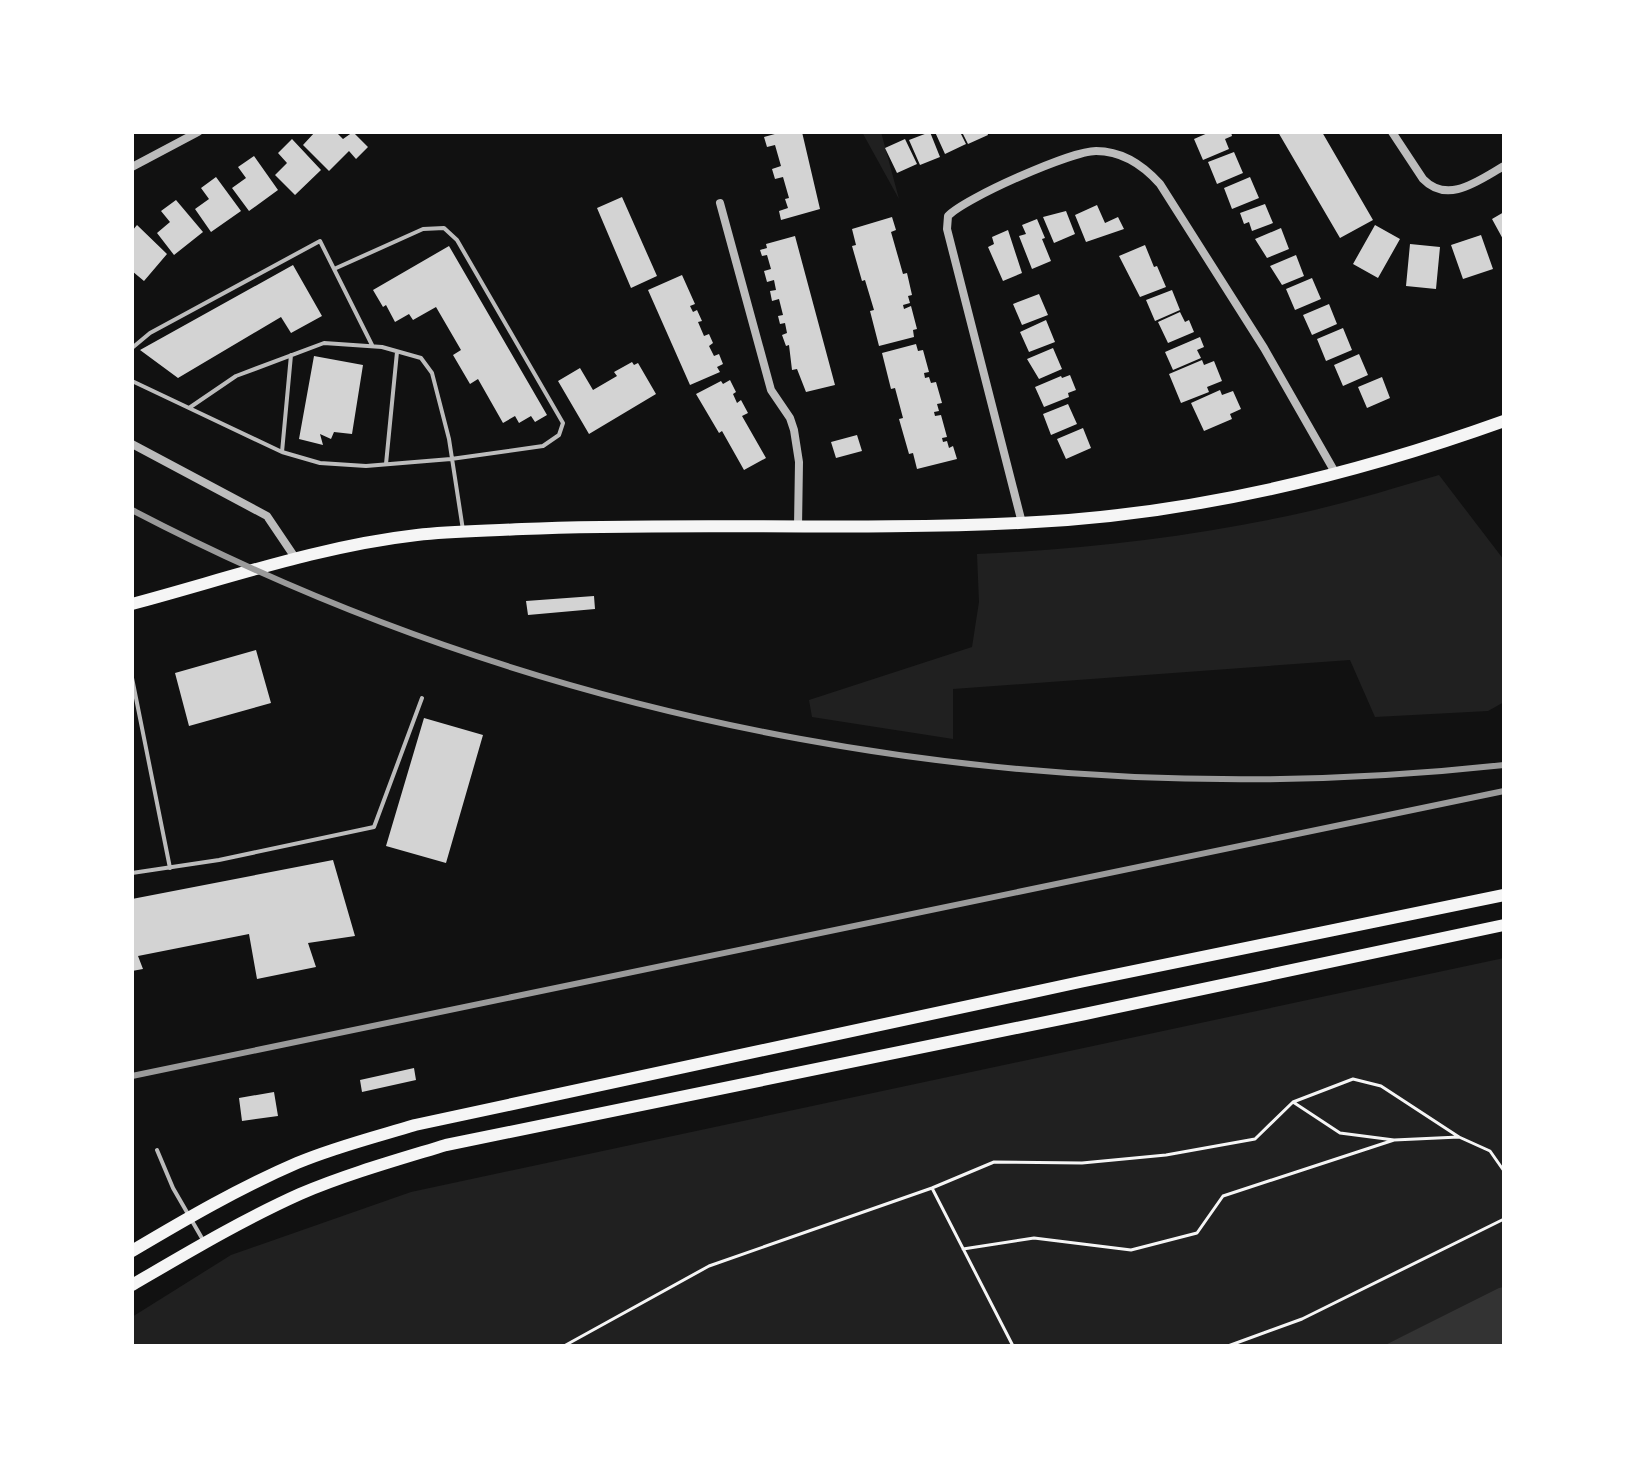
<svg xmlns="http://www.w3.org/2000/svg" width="1636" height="1478" viewBox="0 0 1636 1478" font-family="Georgia,serif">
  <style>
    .green { fill: #202020 }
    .water { fill: #333 }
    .building { fill: #d3d3d3 }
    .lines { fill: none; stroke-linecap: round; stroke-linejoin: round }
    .path { stroke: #f5f5f5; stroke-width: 3 }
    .service { stroke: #bcbcbc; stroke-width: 4 }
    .minor { stroke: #bcbcbc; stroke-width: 8 }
    .secondary { stroke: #f5f5f5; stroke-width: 12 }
    .rail { stroke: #9a9a9a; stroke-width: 6 }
  </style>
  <rect width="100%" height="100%" fill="#111"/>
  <!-- green -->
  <path class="green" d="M862,132H881L899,199Z
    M1439,475L1504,560V702L1488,711L1375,717L1350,660L953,689V739L812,717L809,700L972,647L979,602L977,554C1090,549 1200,536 1310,511C1354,501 1397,487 1439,475Z
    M1504,958V1287L1383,1346H132V1317L231,1255L411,1192Z"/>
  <!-- water -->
  <path class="water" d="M1504,1287V1346H1383L1499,1288Z"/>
  <!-- building -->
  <path class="building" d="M315,132H336L343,139L353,132L368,147L356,159L349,151L329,171L303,145Z
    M782,132H802L820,209L781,220L779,211L788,208L785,199L789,198L783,177L775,179L772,169L781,166L775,145L767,147L764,137Z
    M930,132L940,157L920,165L909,140Z
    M935,132H960L966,144L945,154Z
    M962,132H987L988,135L968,144Z
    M1210,132H1231L1232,136L1225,139L1229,149L1203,160L1194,139Z
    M1278,132H1322L1373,220L1340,238Z
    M292,139L321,170L295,195L275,175L287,163L278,153Z
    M905,139L917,164L897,173L885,148Z
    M1234,152L1243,173L1217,184L1208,162Z
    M254,156L278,190L249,211L232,188L246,178L238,167Z
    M216,177L241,211L211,232L195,209L209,199L201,188Z
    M1250,177L1259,198L1232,209L1224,188Z
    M622,197L657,276L631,288L597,208Z
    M176,200L203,232L174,255L157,233L170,222L161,211Z
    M1265,204L1273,223L1252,231L1249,222L1244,224L1240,213Z
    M1097,205L1105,223L1118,217L1124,229L1086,242L1075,215Z
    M1066,211L1075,234L1054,243L1043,217Z
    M1504,212V241L1492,219Z
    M892,217L896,230L891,232L903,274L907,273L912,295L908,296L910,303L903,305L904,309L911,306L917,329L913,330L914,337L879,346L870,311L874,310L865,280L862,281L852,246L856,245L852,229Z
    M1037,219L1045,238L1042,239L1051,261L1032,269L1019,236L1026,234L1022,225Z
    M137,225L167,254L144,281L132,271V231Z
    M1375,225L1400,239L1378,278L1353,264Z
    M1281,228L1289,249L1267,258L1255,239Z
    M1008,230L1022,273L1003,281L988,247L994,244L992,237Z
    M1481,235L1493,269L1463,279L1451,245Z
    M795,236L835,385L806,392L797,369L792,370L789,345L786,346L782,335L787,333L785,323L780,324L778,316L783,315L779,299L772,301L770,291L776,290L774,280L767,282L764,271L771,269L767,255L762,256L760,250L767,248L766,244Z
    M1410,244L1440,247L1436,289L1406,286Z
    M1145,245L1154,267L1157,266L1166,287L1140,297L1119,256Z
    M449,246L547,415L535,422L531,416L519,423L515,416L503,423L478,379L470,384L453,355L461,350L436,307L413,320L409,314L395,322L386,305L383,307L373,290Z
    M1296,255L1304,276L1282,285L1270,266Z
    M293,265L322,316L291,333L281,317L178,378L140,350Z
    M682,275L695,304L690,306L693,312L697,310L702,321L698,322L704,336L709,334L713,343L709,346L714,356L719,354L723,364L717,367L720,372L690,385L648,290Z
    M1312,278L1321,299L1295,310L1286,289Z
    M1172,290L1180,310L1155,321L1146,300Z
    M1039,294L1048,315L1022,325L1013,304Z
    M1329,304L1337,324L1312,335L1303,315Z
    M1180,312L1185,322L1189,320L1194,332L1168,343L1158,322Z
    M1046,320L1055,342L1029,352L1020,332Z
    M1343,328L1352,350L1326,361L1317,339Z
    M1200,337L1204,347L1197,350L1201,358L1173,370L1165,352Z
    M916,344L918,351L923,350L929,372L924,373L925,378L929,377L931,383L936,382L942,403L937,404L939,411L934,412L935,416L941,415L947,437L942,438L943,442L947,441L949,448L953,446L957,459L917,469L913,453L909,454L899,419L903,418L895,388L891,389L882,353Z
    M1053,348L1062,369L1039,379L1027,359Z
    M1359,354L1368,375L1343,386L1334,365Z
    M314,356L363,365L352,434L334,432L331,439L320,434L323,445L299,439Z
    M1202,360L1204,365L1214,361L1222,381L1207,387L1209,392L1181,403L1169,374Z
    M632,362L634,365L638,363L656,394L589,434L558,381L580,368L593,390L617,376L614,372Z
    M1070,375L1076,390L1068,393L1069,397L1044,407L1035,387L1061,376L1062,378Z
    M1382,377L1390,398L1367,408L1358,387Z
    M730,380L736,392L733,394L737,403L741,400L748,413L742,416L766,458L744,470L722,431L719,433L696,394L721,381L723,384Z
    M1220,390L1222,395L1233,391L1241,409L1230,414L1232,419L1204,431L1191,403Z
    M1068,404L1077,424L1051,435L1043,414Z
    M1083,428L1091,448L1066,459L1057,439Z
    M857,435L862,451L836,458L831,442Z
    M594,596L595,609L528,615L526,601Z
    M256,650L271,703L189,726L175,673Z
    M424,718L483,735L446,863L386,846Z
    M333,860L355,936L308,943L316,967L257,979L249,934L138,956L143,969L132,971V899Z
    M414,1068L416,1080L362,1092L360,1080Z
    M274,1092L278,1116L242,1121L239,1098Z"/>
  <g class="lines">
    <!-- path -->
    <path class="path" d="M1293,1102L1340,1133L1394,1140L1459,1137L1490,1151L1504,1171
      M963,1249L1034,1238L1131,1250L1197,1233L1223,1196L1394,1140
      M564,1346L709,1266L932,1188
      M1013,1346L932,1188L994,1162L1082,1163L1166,1155L1255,1139L1293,1102L1353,1079L1381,1086L1459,1137
      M1228,1346L1302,1319L1504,1219"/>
    <!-- service -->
    <path class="service" d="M132,348L150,333L320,241L372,345
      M132,381L189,408L236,376L324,343L382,347L421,358L432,373L449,439L463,530
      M189,408L282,452L320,463L366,466L451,459L543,446L559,435L563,423L457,240L444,228L423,229L334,269
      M282,452L291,355
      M386,464L397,352
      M132,678L170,868
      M132,873L219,860L374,827L422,698
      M157,1150L173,1188L203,1240"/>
    <!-- minor -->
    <path class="minor" d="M1392,132L1423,179C1448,205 1479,180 1504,166
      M132,167L198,132
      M720,203L771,390L790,418L794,430L799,462L798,527
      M132,444L267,516L296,559
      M1022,523L947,229L948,216C965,198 1071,151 1096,151C1123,151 1143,165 1160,184L1264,348L1336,474"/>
    <!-- secondary -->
    <path class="secondary" d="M132,604C226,579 320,546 417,535C452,531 487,531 522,529C688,522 854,531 1019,523C1185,516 1348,477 1504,421
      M132,1251C186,1219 239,1188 297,1163C335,1147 375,1137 415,1125L1080,982L1504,895
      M132,1285C187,1253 242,1220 300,1194C347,1174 397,1160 446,1145L1085,1014L1504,925"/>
    <!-- rail -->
    <path class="rail" d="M132,510C551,729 1035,816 1504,765
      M132,1076L1504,791"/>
  </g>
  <!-- border -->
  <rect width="1636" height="1478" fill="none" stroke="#ffffff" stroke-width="268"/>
</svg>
